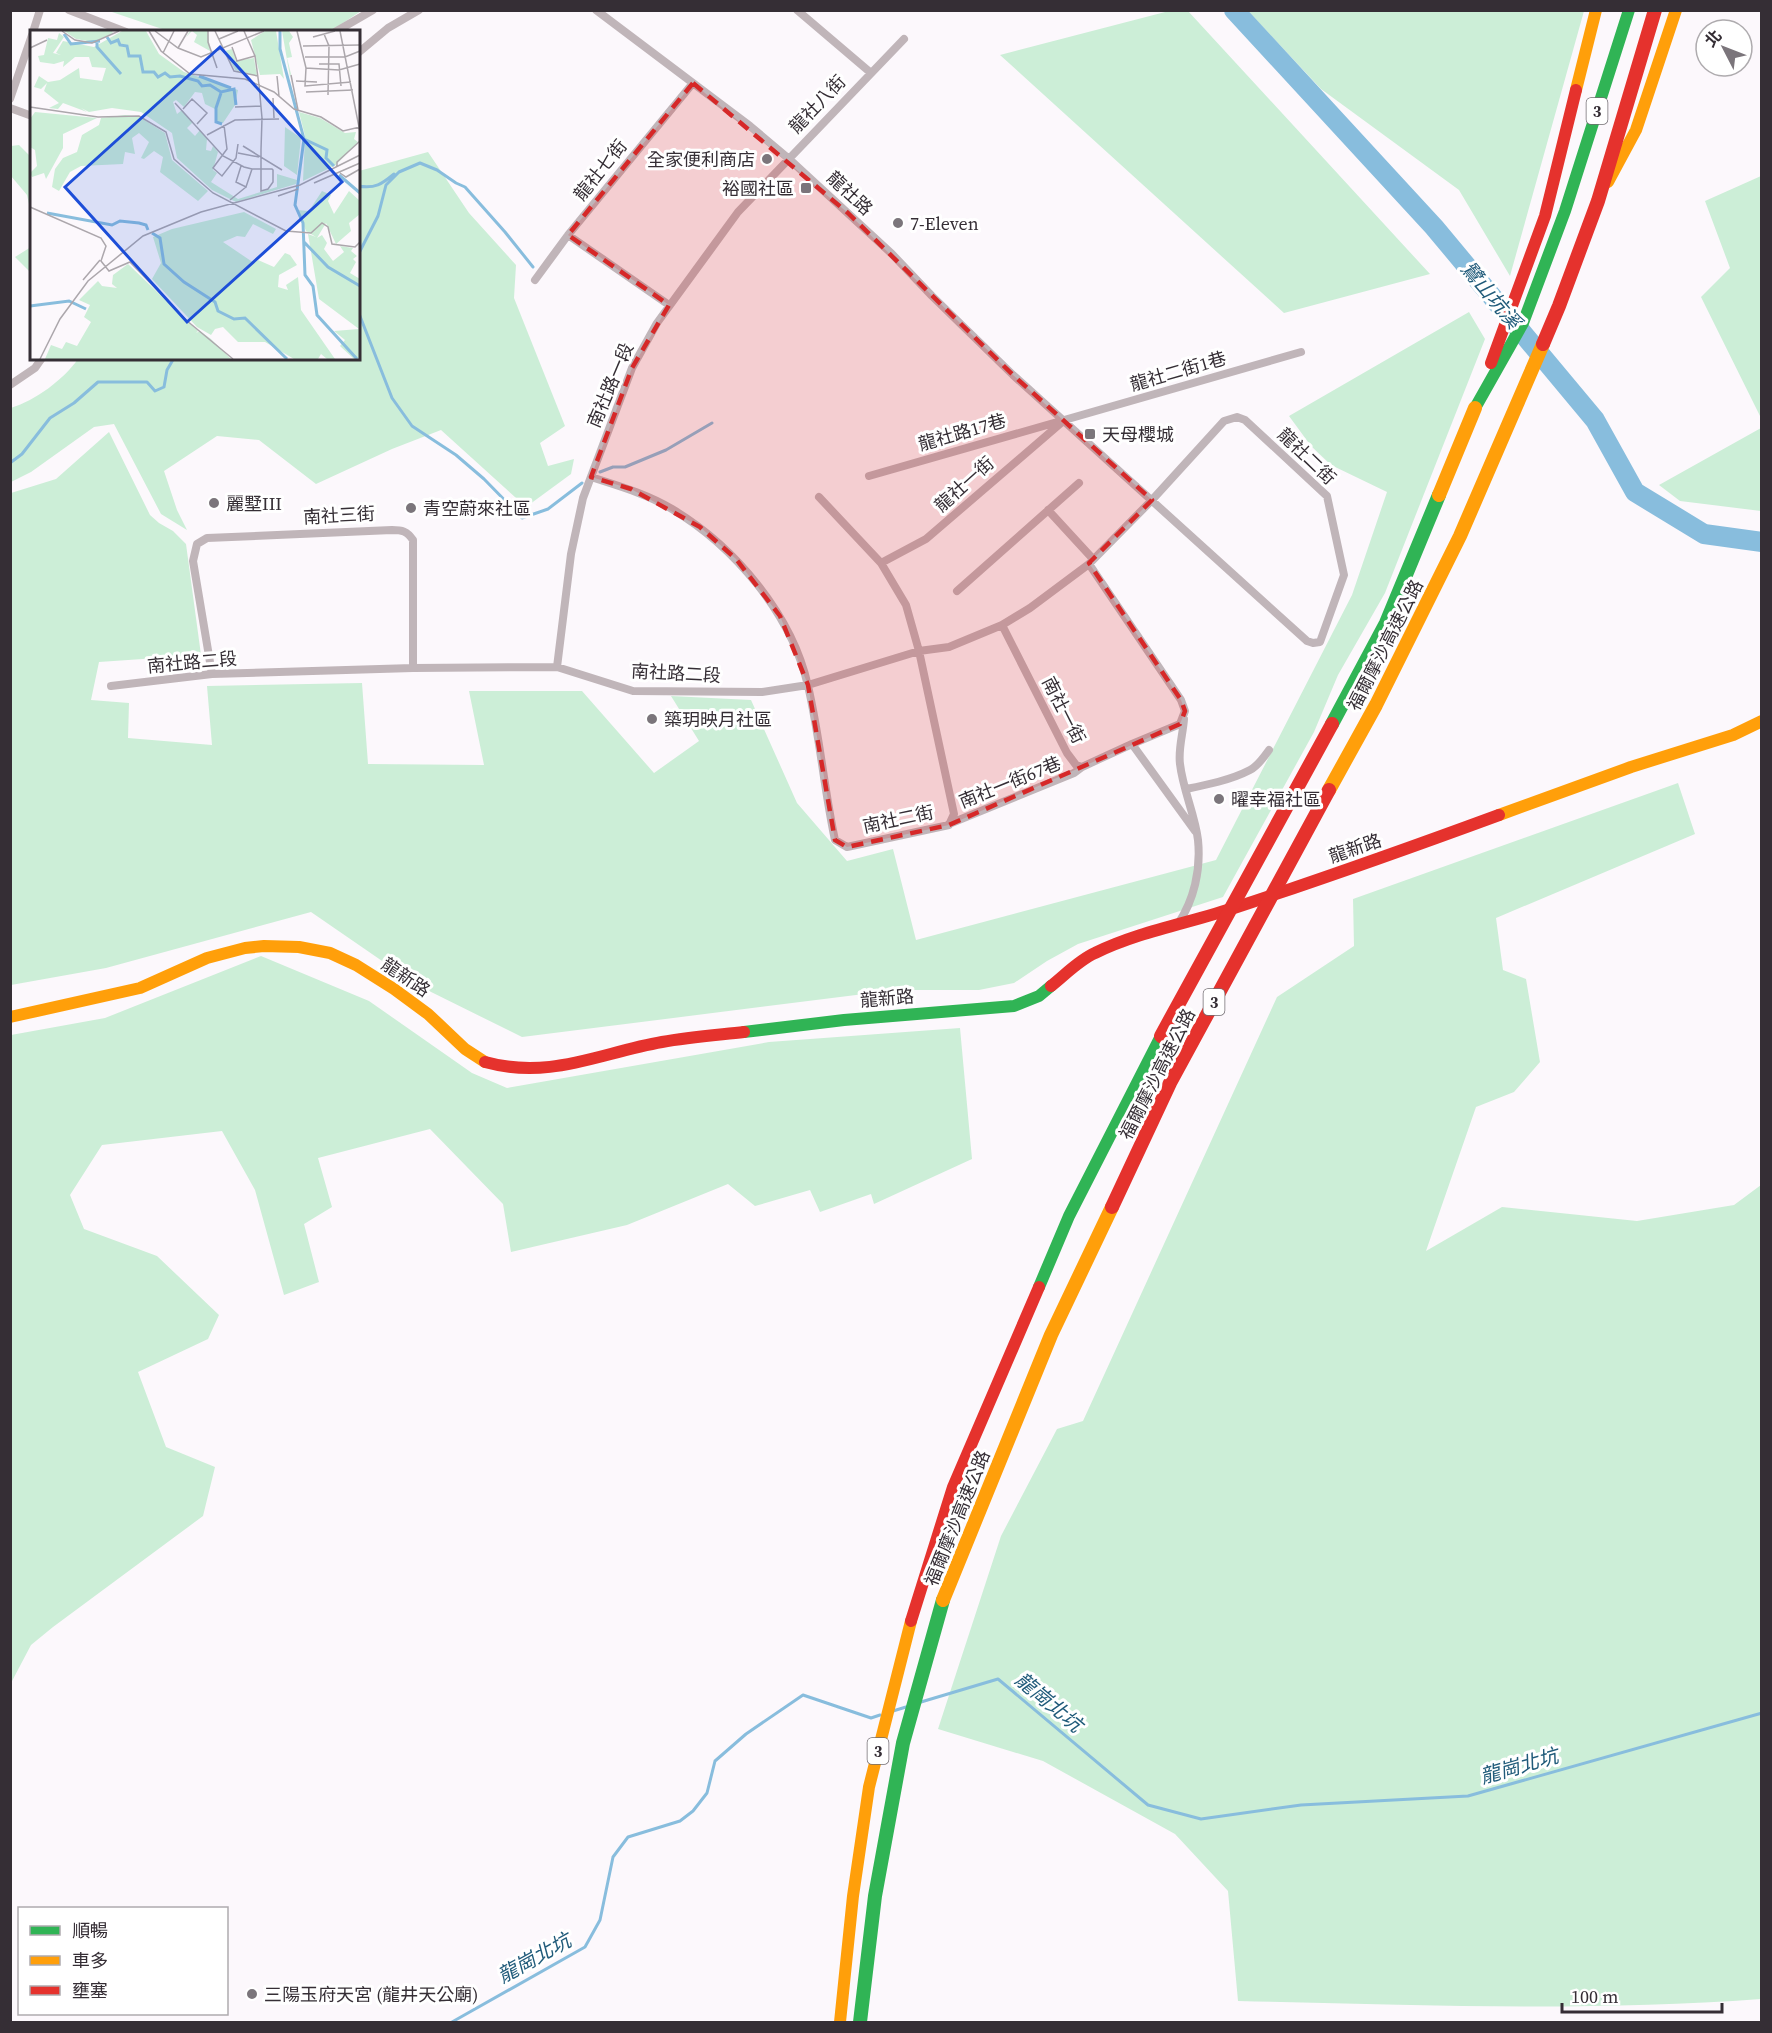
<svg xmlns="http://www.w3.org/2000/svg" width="1772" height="2033" viewBox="0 0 1772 2033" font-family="'Source Serif 4','Noto Sans TC',serif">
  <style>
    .green { fill: #cceed7 }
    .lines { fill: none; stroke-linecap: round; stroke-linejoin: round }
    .stream { stroke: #88bddd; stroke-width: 3 }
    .river { stroke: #88bddd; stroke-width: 20 }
    .street { stroke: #c0b5b9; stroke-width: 8 }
    .fast { stroke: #30b455; stroke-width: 12 }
    .slow { stroke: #ff9f0a; stroke-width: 12 }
    .jam { stroke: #e5322d; stroke-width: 12 }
    .fast-bridge { stroke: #30b455; stroke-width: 14 }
    .slow-bridge { stroke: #ff9f0a; stroke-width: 14 }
    .jam-bridge { stroke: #e5322d; stroke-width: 14 }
    .marked { fill: #d62828; fill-opacity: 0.2; stroke: #d62828; stroke-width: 4.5; stroke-dasharray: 12 8; stroke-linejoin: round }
    .poi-dot { fill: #7b757b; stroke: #fff; stroke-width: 2 }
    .labels { text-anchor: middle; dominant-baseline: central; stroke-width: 6; stroke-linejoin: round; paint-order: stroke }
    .shield { fill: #fff; stroke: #726d72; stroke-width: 1.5 }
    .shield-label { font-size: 16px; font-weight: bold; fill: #352e35 }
    .street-label { font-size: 18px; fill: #352e35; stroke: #fff }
    .poi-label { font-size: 18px; fill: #352e35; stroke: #fff; text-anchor: start }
    .water-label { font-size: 20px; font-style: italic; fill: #205b7a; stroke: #fff }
    .inset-river { fill: none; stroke: #88bddd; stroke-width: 3 }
    .inset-road { fill: none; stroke: #aca7ac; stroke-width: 1.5 }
    .view { fill: #1d4ed8; fill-opacity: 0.15; stroke: #1d4ed8; stroke-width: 3 }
    .inset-edge { fill: none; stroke: #352e35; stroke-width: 3 }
  </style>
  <rect width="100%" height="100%" fill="#fcf8fc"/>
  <!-- green -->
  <path class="green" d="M109,11H361L334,29L324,32L168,31Z
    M1169,11H1188L1430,274L1284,313L1000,55Z
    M1248,11H1584L1510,276L1459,190L1321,89Z
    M19,145L31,157V213L27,195L11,176V146Z
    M428,152L469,213L516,265L514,298L565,426L540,443L548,466L574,459L571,474L526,507L441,430L392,449L316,484L259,440L217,436L164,471L177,510L187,530L161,514L114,424L94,427L31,472L11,482V408C36,400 63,380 78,359L358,358L359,171Z
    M1761,176V418L1701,297L1730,268L1705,201Z
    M31,247V273L15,257Z
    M1469,312L1485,339L1385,593L1338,675L1314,732L1223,897L1078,944L1047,961L1014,983L979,990H896L522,1037L417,985L311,912L106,968L11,985V493L56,479L109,432L150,515L159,523L173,531L186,544L201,655L99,662L91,700L129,703L128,738L212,745L207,686L362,683L368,764L484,765L469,691H582L654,773L699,741L671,696L751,700L797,803L847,861L893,849L916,940L1216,860L1352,595L1387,492L1331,465L1311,446L1289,416Z
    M1761,428V511L1680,501L1659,485Z
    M1678,783L1695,834L1496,918L1503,970L1526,979L1540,1062L1514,1092L1476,1107L1426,1251L1502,1207L1637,1221L1734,1205L1761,1185V1999C1587,2012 1413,2005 1238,2001L1228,1891L1175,1834L1043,1761L938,1729L1001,1536L1057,1429L1083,1421L1277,997L1354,946L1353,899Z
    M261,956L369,1001L472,1073L507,1088L769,1042L960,1028L972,1159L874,1204L871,1194L820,1212L810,1190L755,1206L728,1184L627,1225L511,1252L503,1204L430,1129L318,1158L332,1207L304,1224L319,1282L284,1295L255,1190L222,1131L102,1145L70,1195L84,1229L157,1256L219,1315L208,1339L138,1372L166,1447L215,1467L203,1516L53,1627L31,1645L11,1683V1035L105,1018Z"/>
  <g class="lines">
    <!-- stream -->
    <path class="stream" d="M358,186C375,189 382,184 394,174
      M358,255L378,216L386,185L399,172L420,163L437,170L456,183L465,187L505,232L533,267
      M358,311L392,398L412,426L456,455L484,479L522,518L548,509L582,483
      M10,463L22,454L50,418L74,403L98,382H147L155,391L164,387L167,370L174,358
      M600,472L613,467H625L666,450L712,423
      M921,1702L998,1679L1148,1805L1201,1819L1301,1805L1468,1796L1762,1713
      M893,1711L906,1707
      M452,2022L585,1947L600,1920L613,1857L628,1837L680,1821L693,1811L707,1793L715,1761L746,1734L803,1695L871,1718L880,1715"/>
    <!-- river -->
    <path class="river" d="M1234,10L1434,227L1595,420L1635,492L1704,534L1762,542"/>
    <!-- street -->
    <path class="street" d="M69,10L126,32
      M797,10L871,73
      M33,32L40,10
      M335,32L373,10
      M358,53L388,28L419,10
      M10,99L32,35
      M10,108L32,116
      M568,235L669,305
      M535,280L568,235L693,83
      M10,385L35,368L42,358
      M869,476L1301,352
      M591,477C619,486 647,494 672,509C734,546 792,614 808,686C820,737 824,789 835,840L847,847L949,825L954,814L919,651L906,605L881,563L819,497
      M1048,510L1093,559
      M881,563L926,539L1061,423
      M957,591L1079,483
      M1002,625L1067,753L1076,765L1082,767L1132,744L1180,724L1185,711L1181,700L1089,564
      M557,667L571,554L583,498L632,368L657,323L738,212L904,39
      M212,674L193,561L197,544L207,538L392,530C402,530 407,531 413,540V668
      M111,686L212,674L413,668L557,667L633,691L762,692L808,685L919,651L949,647L1002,625L1030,608L1089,564L1152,500L1224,421L1237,417L1245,420L1327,496L1344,575L1320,642L1313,643L1307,641L1013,375L932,296L892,254L788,158L750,126L596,10
      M1132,744L1195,831
      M1186,789C1206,785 1231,780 1250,770C1258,766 1264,757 1269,750
      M949,824L1074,773L1082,767
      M1178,924C1194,900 1201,870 1198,840C1195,815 1183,790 1180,764C1178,749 1183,734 1184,719"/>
    <!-- fast -->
    <path class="fast" d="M1475,408L1523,323L1565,211L1629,10
      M744,1032L844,1020L1014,1006L1039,996L1051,986
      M1039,1287L1069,1216L1161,1036"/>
    <!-- slow -->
    <path class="slow" d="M1576,90L1596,10
      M1608,182L1636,130L1676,10
      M1499,815L1631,767L1733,735L1762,721
      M10,1017L140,988L207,958L245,948L264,946L299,947L330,953L356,965L394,989L428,1014L465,1049L485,1062
      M840,2022L853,1896L869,1787L911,1621"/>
    <!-- jam -->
    <path class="jam" d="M1491,363L1545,216L1576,90
      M1051,986C1065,975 1079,960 1095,953C1140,931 1190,923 1237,907C1325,878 1412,847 1499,815
      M485,1062C550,1080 599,1053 662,1042C689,1037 717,1035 744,1032
      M911,1621L953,1487L1039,1287"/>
    <!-- fast-bridge -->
    <path class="fast-bridge" d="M1332,724L1386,623L1439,495
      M860,2022L875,1896L903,1743L943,1600"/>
    <!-- slow-bridge -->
    <path class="slow-bridge" d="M1439,495L1475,408
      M1329,790L1376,705L1460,536L1543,344
      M943,1600L1051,1335L1112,1207"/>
    <!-- jam-bridge -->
    <path class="jam-bridge" d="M1543,344L1559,306L1598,201L1655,10
      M1161,1036L1332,724
      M1112,1207L1170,1083L1329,790"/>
  </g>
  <!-- marked area -->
  <path class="marked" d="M693,83L848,213L1013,375L1152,500L1089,563L1181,700L1185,711L1180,724L949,825L847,847L835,840L808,685L780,616L736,559L700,527L631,489L591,477L632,368L669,305L568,235Z"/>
  <!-- markers -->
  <g class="poi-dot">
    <circle cx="767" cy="159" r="6"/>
    <rect x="800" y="182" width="12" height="12" rx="3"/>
    <circle cx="898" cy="223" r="6"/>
    <rect x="1084" y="428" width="12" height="12" rx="3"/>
    <circle cx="214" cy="503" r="6"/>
    <circle cx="411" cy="508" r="6"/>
    <circle cx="652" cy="719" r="6"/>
    <circle cx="1219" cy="799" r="6"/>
    <circle cx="252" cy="1994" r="6"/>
  </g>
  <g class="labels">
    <!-- shield labels -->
    <g class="shield">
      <rect x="1586.5" y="98" width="21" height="26" rx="4.5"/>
      <rect x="1203.5" y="989" width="21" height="26" rx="4.5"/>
      <rect x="867.5" y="1738" width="21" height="26" rx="4.5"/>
    </g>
    <g class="shield-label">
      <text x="1597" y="111">3</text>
      <text x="1214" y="1002">3</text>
      <text x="878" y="1751">3</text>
    </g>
    <!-- street labels -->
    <g class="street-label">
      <text transform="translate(817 104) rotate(-46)">龍社八街</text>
      <text transform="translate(600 170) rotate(-51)">龍社七街</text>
      <text transform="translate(850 193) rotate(43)">龍社路</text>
      <text transform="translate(1178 371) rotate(-16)">龍社二街1巷</text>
      <text transform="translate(610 385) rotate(-67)">南社路一段</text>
      <text transform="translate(962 432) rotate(-16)">龍社路17巷</text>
      <text transform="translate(1307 456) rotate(44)">龍社二街</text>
      <text transform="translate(964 484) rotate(-42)">龍社一街</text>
      <text transform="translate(339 515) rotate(-3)">南社三街</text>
      <text transform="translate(1385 645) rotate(-63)">福爾摩沙高速公路</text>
      <text transform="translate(192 662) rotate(-5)">南社路二段</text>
      <text transform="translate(676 673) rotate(3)">南社路二段</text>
      <text transform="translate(1064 710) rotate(63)">南社一街</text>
      <text transform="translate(1010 782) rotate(-22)">南社一街67巷</text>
      <text transform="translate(898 819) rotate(-12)">南社二街</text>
      <text transform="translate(1355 848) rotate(-19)">龍新路</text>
      <text transform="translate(406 977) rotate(34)">龍新路</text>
      <text transform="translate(887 998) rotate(-5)">龍新路</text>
      <text transform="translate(1157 1074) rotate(-63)">福爾摩沙高速公路</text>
      <text transform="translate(957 1518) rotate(-68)">福爾摩沙高速公路</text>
    </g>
    <!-- poi labels -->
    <g class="poi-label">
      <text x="755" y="159" text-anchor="end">全家便利商店</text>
      <text x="794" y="188" text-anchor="end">裕國社區</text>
      <text x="910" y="223">7-Eleven</text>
      <text x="1102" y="434">天母櫻城</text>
      <text x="226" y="503">麗墅III</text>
      <text x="423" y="508">青空蔚來社區</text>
      <text x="664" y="719">築玥映月社區</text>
      <text x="1231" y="799">曜幸福社區</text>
      <text x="264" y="1994">三陽玉府天宮 (龍井天公廟)</text>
    </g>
    <!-- water labels -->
    <g class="water-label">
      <text transform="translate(1491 295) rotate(50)">鷺山坑溪</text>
      <text transform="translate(1049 1702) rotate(40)">龍崗北坑</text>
      <text transform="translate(1519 1766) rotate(-16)">龍崗北坑</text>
      <text transform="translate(534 1958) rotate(-29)">龍崗北坑</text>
    </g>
  </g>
  <!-- overview -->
  <g transform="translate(30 30)">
    <rect width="330" height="330" fill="#fcf8fc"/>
    <path d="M34,1H82L83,3L63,12L46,9ZM92,1H116L129,24L154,42L208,60L205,75L193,93L187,92V80L175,74L172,63L165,62L154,77L146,70L143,72L147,84L152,80L163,92L157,98L165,106L170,100L177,109L176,120L181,121L183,116L188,122L183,140L187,143L181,152L208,169L247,157V144L267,150L266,154L206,172L182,160L147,128L142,103L111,82L82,78L59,82L51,78L57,82L33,73L28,79L19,78L29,73L14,61L17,53L11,59L4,57L9,46L18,52L30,50L49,38L50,48L72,51L76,38L62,37L59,27H45L33,37L34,31L24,34L10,32L8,26L14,25L18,8L27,10L29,3L34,7L23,23L31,25L26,23L33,11L64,17ZM160,1H178L180,21L164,12L167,5L162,1L156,7ZM235,1H246L254,49L250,44L230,45L221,10ZM252,1H259L263,7L259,13L262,27L257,28L261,44L260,47ZM202,19L206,31L224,28L227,46L205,40L195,21ZM5,82L67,88L33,104V118L16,149L14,143L2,147L0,143L7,136L5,120L0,117V89ZM269,82L290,88L315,103L326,102L324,109L328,112L306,135L273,151L275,106ZM95,85L108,86L135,103L142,130L178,161L168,171L130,142L133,127L124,121L114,129L111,128L119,112L109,103L102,108L105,124L95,122L93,134L51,136L40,142L29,161L22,157L25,139L33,128L47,122L52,105L69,95L71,88ZM255,97L271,108L267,145L254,136ZM292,161L301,165L298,171L304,184L319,161L330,171V184L319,193L321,201L306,214L296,193L287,208L292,205L297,213L294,219L303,231L314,222L310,216L323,218L321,221L327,226L323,229L326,232L320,243L330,249V329H324L310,316L315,310L304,301L329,299L289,269L278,204L286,207L276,201L267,180L279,181ZM214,182L246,199L243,204L223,194L215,207L207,206L193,212L224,233L228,230L244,237L255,223L260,225L267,235L249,245L248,257L258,260L256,255L268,247L271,280L305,329H297L291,324L288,329H264L235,312H208L193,297L185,299L181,305L167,297L122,249L131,233L123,207L142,199ZM98,234L168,301L166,303L170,301L181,309L201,329H15L21,315L32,319L36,312L47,316L61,292L54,287L60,275L49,270L68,251L72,256L87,258L82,254L83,245Z" fill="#cceed7"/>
    <path class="inset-river" d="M250,1V19L274,109L265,175L273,193L275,245L283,256L287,285L327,329M34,4L41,14L70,11M77,7L81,13L88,10L90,15L97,16L99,26H110L113,42H124L128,47L135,43L140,47L150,46L168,51L172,56L180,55L191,62L204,59L206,75M67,13V17L91,44M169,46L201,58M191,63L186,78V92L192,94M274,109L297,120L296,128L304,136M309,145L330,163M17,183L82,195L90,191L109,193L116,195L118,200M122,203L130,208L134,234L154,252L185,272L188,281L204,289L215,288L257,329M274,212L298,237L330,256M0,276L39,271L56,279"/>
    <path class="inset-road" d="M32,1L45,10L62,13L89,1M119,1L131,21L160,44L215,49L244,62L264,79L291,87L313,101L330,97M125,1L148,18L171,27L234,1M178,1V12L187,38M185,1L204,41L228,46M267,1L276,38L309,40L330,34M310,1L330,102M294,4L299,16L298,65M283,7L305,1M189,9L208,1M273,16L330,15M202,17L207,31L225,26M0,18L17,10M148,18L158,1M133,23L144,1M275,27H315L330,21M289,34H309L311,56M276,38L275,56L321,52M261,45L268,80M247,46L249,66M266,51L287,52M276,62L323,60M243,68L244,88M145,73L193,126L214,137L222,139H242L243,140V152L238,159L231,161V120L232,88L229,55L225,26L214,1M0,77L68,87L109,86L136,102L144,129L183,163L256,201L281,203L292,193L298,197L302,214L325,217L330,212M205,77L231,76M153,79L162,69L177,83L167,94M194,95L197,119L183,138L192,146L206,128L208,114M177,105L205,90L249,89M213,116L252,140M208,123L229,127M211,136L206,152L216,157L222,139M307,137V132L330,111M310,143L316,147L330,139M284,153L330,133M248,166L268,159M200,170L216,157M0,177L71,208L76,216L71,231L79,241L100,232L156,290L203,329M53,250L70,230M10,329L30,289L58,251L113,206L171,182L270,155L330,125"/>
    <path class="view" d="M190,17L312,152L157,292L35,157Z"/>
    <rect width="330" height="330" class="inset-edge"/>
  </g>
  <!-- border -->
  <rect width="1772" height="2033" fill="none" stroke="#352e35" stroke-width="24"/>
  <!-- legend -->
  <rect x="18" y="1907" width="210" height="108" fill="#ffffff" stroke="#aeabae" stroke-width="1.5"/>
  <rect x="30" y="1926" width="30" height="9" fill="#30b455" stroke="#aeabae" stroke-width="1.5"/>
  <text x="72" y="1937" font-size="18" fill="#352e35">順暢</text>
  <rect x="30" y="1956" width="30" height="9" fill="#ff9f0a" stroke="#aeabae" stroke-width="1.5"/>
  <text x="72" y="1967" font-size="18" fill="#352e35">車多</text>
  <rect x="30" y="1986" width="30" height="9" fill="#e5322d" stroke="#aeabae" stroke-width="1.5"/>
  <text x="72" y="1997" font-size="18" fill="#352e35">壅塞</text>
  <!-- north arrow -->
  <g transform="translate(1724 48) rotate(312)"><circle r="28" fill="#ffffff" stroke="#aeabae" stroke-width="1.5"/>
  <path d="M0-4.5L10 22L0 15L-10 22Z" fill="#7b757b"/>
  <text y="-9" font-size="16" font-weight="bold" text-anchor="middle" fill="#352e35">北</text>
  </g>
  <!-- scale -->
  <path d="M1562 2003v9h160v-9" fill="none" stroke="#352e35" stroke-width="3"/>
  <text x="1571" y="2003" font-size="18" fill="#352e35" stroke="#ffffff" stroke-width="4.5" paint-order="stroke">100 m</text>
</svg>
